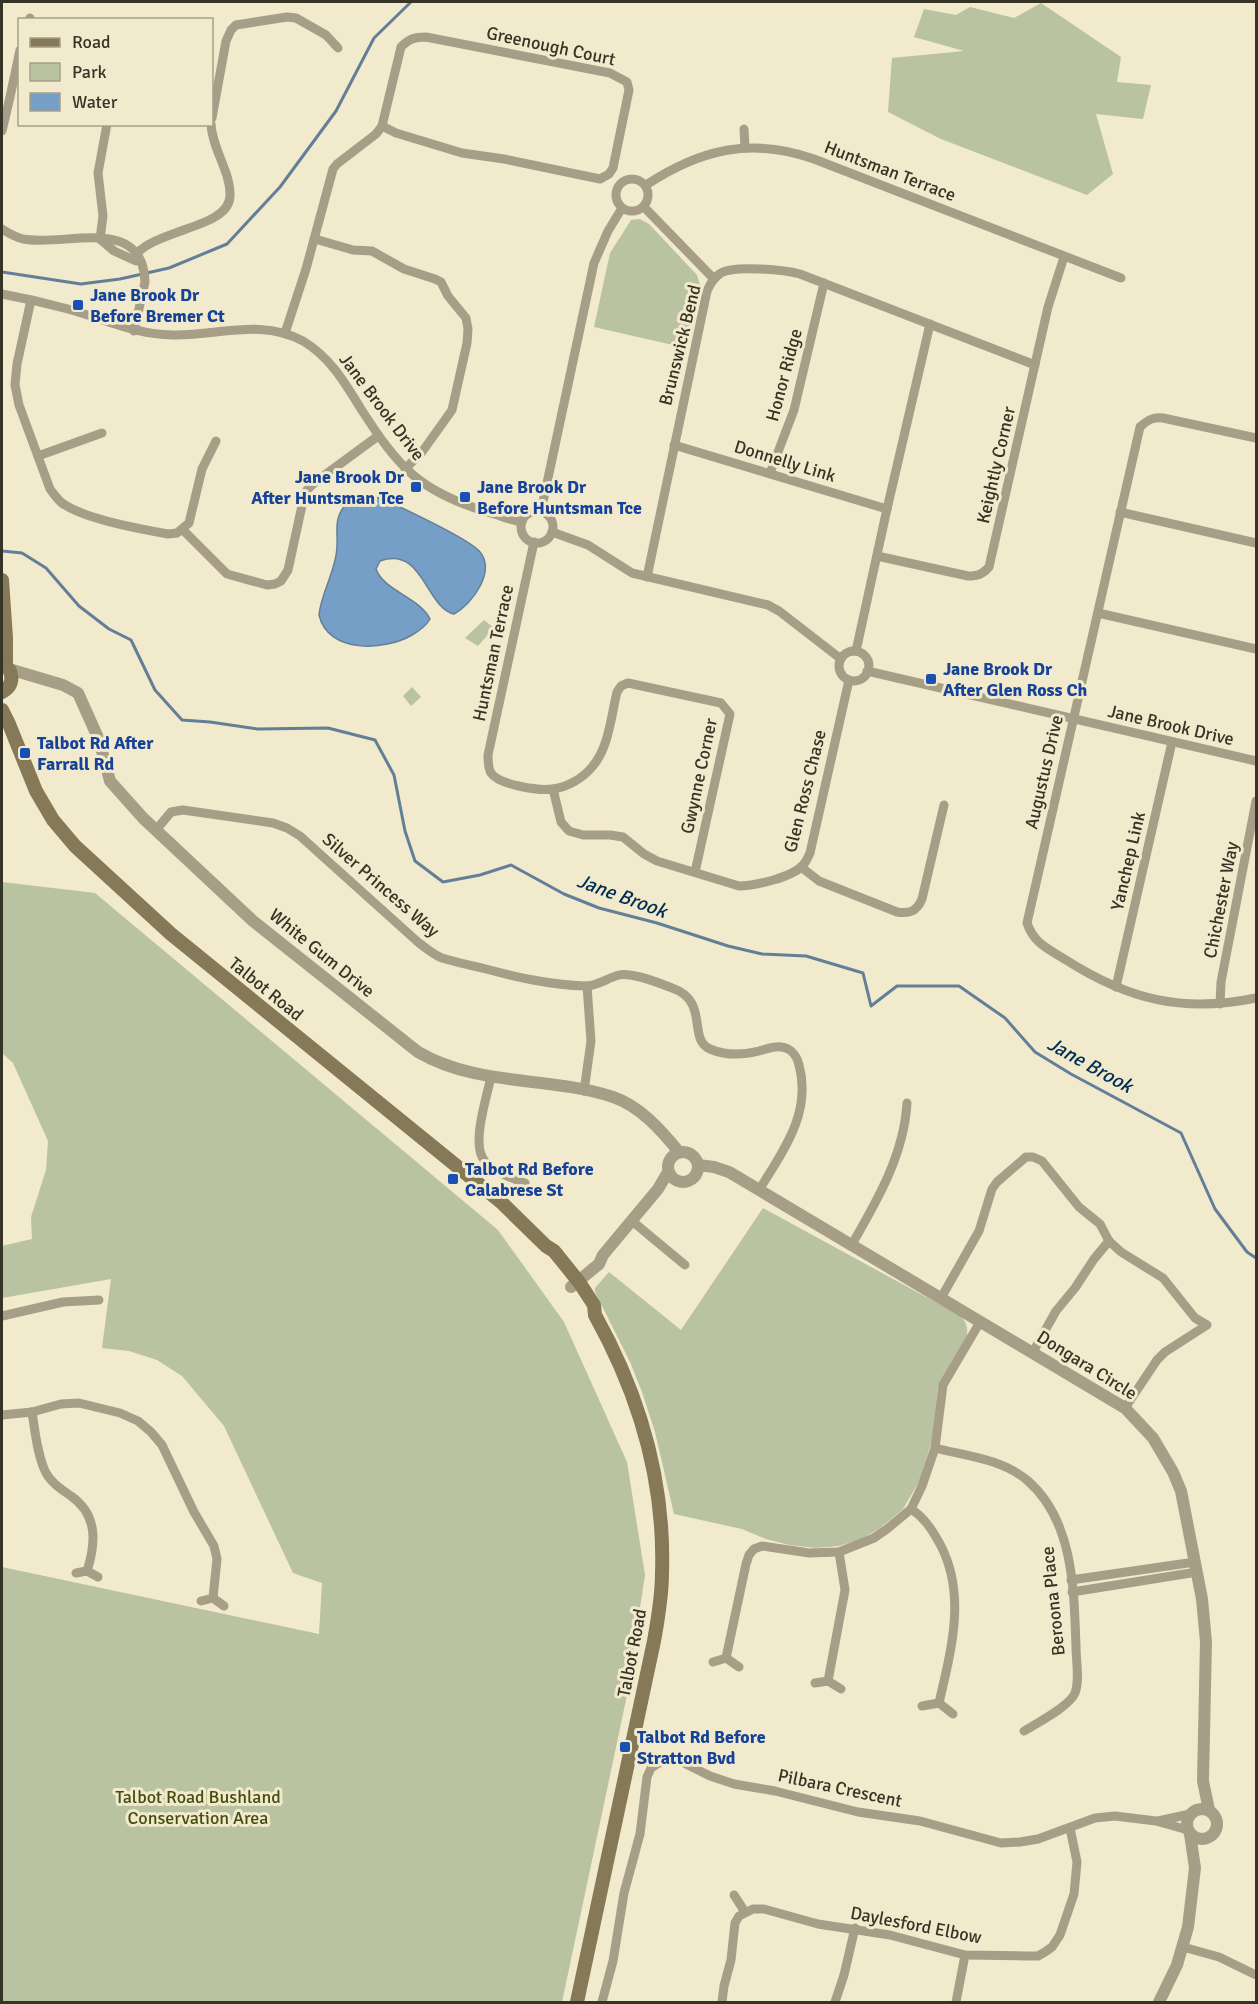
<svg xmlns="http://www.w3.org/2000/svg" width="1258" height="2004" font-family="Signika,sans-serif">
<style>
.green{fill:#b9c2a1}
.water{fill:#769fc8;stroke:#637f98;stroke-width:1.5}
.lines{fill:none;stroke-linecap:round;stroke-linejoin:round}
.stream{stroke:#637f98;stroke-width:3}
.minor{stroke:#a79e87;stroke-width:9}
.tertiary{stroke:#a79e87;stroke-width:12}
.secondary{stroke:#867957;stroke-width:14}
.transit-dot{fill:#1a4fb4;stroke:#f2eacc;stroke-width:2}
.labels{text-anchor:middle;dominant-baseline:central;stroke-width:6;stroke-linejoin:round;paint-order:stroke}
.street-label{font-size:18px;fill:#363327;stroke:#f2eacc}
.transit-label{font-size:18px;font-weight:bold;fill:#164399;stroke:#f2eacc;text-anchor:start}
.park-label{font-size:18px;fill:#434e10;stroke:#f2eacc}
.water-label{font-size:20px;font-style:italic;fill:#002d54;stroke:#f2eacc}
</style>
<rect width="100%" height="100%" fill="#f2eacc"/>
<g class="green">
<path d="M1041,3L1121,57L1117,82L1151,85L1143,119L1096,114L1113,174L1087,195L941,139L888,112L892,58L964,51L914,37L924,9L956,15L970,7L1014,18Z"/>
<path d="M640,219L649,224L697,275L700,285L686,348L594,327L610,253L631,220Z"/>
<path d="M484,620L494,628L478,646L465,638Z"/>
<path d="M412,687L421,697L411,706L403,696Z"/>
<path d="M2,882L95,893L498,1230L564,1322L627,1462L645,1575L626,1700L562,2002H2V1567L319,1634L322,1583L293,1573L224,1426L182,1376L157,1360L129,1351L102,1348L111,1279L2,1298V1246L32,1239L31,1217L46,1170L48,1141L13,1063L2,1053Z"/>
<path d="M763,1208L959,1315C966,1321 968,1326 967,1336L938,1387L932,1440L920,1480L903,1509L879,1529L861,1539L839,1546L816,1548L789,1545L766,1539L742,1529L674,1514L655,1432L642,1392L630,1362L595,1292V1288L609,1272L681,1330Z"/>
</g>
<path class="water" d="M367,494C384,498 470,539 480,552C496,572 472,604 454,614C426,608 423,545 380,561L376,569C384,591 419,597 430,619C426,626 419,631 412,635C385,651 328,654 319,615C321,596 331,579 335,560C342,535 328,522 350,499Z"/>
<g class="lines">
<g class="stream">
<path d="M2,272L81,284L120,279L169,268L227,244L280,187L336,111L374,38L411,2"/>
<path d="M2,551L22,553L46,568L79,606L109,629L131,640L155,690L182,720L210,722L257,729L328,728L375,740L394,775L405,831L415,861L443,882L480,875L511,865L564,894L599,908L657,923L728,946L762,954L806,956L863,973L871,1006L897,986H959L1005,1018L1035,1052L1071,1074L1181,1133L1215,1209L1247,1252L1256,1258"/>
</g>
<g class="minor">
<path d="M29,20L30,18"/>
<path d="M212,118L226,41L231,30L236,25L287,17L296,18L326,35L338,48"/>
<path d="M744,129L745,148"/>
<path d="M2,131L10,97L20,50"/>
<circle cx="632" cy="195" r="16"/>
<path d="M646,185C701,149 751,137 814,159L1121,278"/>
<path d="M644,207L714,279"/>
<path d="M2,229C8,233 15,237 23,239C65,247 143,214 145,282L134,331"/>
<path d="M100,239L103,216L98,173L107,124"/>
<path d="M100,239L114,251L136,261"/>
<path d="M315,239L353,250L372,251L404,269L435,279L441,282L448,296L466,318L468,329L467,343L452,410L422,452L405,469"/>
<path d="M133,258C154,228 229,229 230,196C231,172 212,149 211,124"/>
<path d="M2,294C24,298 46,303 68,309C104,319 136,335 173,335C218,336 261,318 303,341C330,357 345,383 361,409C399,468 419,491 487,512C499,515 510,520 522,522"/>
<path d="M31,300L17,364L15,385L19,405L50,489C54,494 57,499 62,503C84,519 140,529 168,534L177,533L189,523L202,469L216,441"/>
<path d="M285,333L306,269L333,169L337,164L376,134L382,126L401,47C409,39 414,37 426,37L610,73L627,82L629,90L613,168L609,174L600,179L504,159L462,153L396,133L382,126"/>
<path d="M1256,438L1163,418C1152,417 1148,420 1140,427L1027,923C1034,944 1049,949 1066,960C1129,1000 1183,1013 1256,998"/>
<path d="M674,445L887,509"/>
<path d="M38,456L102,433"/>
<path d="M770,473L794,410L824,283"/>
<path d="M541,511L594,263L608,231L622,208"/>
<circle cx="537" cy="527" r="16"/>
<path d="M1120,512L1256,543"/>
<path d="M183,530L227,574L267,585L275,584L281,581L288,570L303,501L307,490L314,483L378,436"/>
<path d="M552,532L588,545L632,573L768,605L779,611L841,659"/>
<path d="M534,542L488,755C488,762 488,768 491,773C499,785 539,791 553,789C568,787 583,778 592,767C609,748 611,716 617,692L621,686L628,683L721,703L730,714L695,872"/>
<path d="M877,556L968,576C977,576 982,575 989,567L1048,307L1064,257"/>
<path d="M647,577L707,291C710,284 714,277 721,273C734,265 785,270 800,274L1035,365"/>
<path d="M1098,613L1256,649"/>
<path d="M856,651L887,509L930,324"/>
<circle cx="854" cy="666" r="15"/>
<path d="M867,671L1256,761"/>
<path d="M553,789L561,822L569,831L583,835H610L623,837L644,854L657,861L739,886C755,886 793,877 803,865C806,862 808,857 810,853L849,680"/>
<path d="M156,830L171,812L183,810L273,823L287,828L300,836L419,943C426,948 434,955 442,958C455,962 469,965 482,968C516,977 550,985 585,986C598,986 607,978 619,975C632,972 659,983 672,988C710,1001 687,1039 710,1049C726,1056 743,1055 759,1051C766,1049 774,1046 781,1047C791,1048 797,1056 799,1065C812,1113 783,1151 759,1190"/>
<path d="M801,867L819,881L897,912C910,914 917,911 922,899L944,805"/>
<path d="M1116,987L1172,742"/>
<path d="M1220,1004L1221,982L1256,801"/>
<path d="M491,1077C487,1096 471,1144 484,1160C494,1172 511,1178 525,1183"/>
<path d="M584,1091L591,1041L587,986"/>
<path d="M632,1221L685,1265"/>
<path d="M851,1246C877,1201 904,1155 907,1103"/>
<path d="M941,1298L979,1231L992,1189L997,1182L1026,1157H1033L1042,1161L1079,1207L1100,1224L1109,1241L1121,1252L1163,1278L1195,1318L1207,1325L1165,1352L1157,1360L1125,1408"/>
<path d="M2,1316L63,1302L99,1300"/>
<path d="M1033,1352L1056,1311L1075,1288L1094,1259L1109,1241"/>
<path d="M32,1412C35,1431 37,1453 45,1471C50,1482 61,1489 71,1496C98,1515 96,1543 87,1571"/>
<path d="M2,1415L32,1412L61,1404L79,1403L120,1413L138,1421L151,1432L162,1445L194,1512L214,1546L217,1559L213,1598"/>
<path d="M935,1448C966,1456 1003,1459 1028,1481C1074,1521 1074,1592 1076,1647C1076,1661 1080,1680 1075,1693C1070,1706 1037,1723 1024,1731"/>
<path d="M911,1509C925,1518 932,1530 940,1544C967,1595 951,1650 939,1703"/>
<path d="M76,1573L87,1571L98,1577"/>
<path d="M1071,1580L1195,1562"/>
<path d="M1072,1592L1197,1572"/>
<path d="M201,1601L213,1598L224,1606"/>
<path d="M726,1658L746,1564L749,1555L754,1549L762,1546L809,1553L839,1552L874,1538L887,1529L911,1509L922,1486L935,1448L943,1385L980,1322"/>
<path d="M713,1662L726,1658L739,1667"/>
<path d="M828,1681L845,1590L839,1552"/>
<path d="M815,1683L828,1681L841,1689"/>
<path d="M922,1706L939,1703L953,1714"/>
<path d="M1158,1821L1190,1814"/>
<path d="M734,1895L745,1912"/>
<path d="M1183,1947L1219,1957L1256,1975"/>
<path d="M602,2002L613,1961L624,1893L640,1834L647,1777L651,1768L664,1760L680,1761L710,1776L734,1784L775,1791L858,1812L920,1821L1001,1843L1020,1842L1038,1839L1095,1818L1115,1816L1156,1821L1188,1830"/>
<path d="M722,2002L724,1986L731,1960L735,1923L739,1916L753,1909H764L818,1924L890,1935L965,1955L1027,1956H1038L1045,1952L1052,1947L1060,1935L1074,1894L1077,1862L1070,1828"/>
<path d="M835,2002L844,1975L855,1928"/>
<path d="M956,2002L965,1955"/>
</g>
<g class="tertiary">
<path d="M9,669L63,685L78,693L99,740L110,781L143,818L253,921L418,1052C478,1087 549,1076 613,1097C640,1106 661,1130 679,1152"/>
<circle cx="683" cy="1167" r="15"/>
<path d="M698,1165L714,1167L729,1172L1125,1408L1153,1438L1173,1472L1181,1491L1202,1599L1206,1642L1203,1781L1209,1810"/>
<path d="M571,1287L599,1264L603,1255L658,1189L668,1172"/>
<circle cx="1202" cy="1824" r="15"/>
<path d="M1159,2002L1177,1965L1188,1927L1195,1868L1190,1834"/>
</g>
<g class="secondary">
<path d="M2,580L6,638V666"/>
<path d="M2,663C14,670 15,685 2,692"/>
<path d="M2,710L9,724L36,791L53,820L75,846L171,934L501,1202L546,1246L554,1251L579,1282L594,1305L595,1315C639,1394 665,1482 662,1573C662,1596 658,1619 654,1641L577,2002"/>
</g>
</g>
<g class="transit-dot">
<rect x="72" y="299" width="12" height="12" rx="3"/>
<rect x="410" y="481" width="12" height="12" rx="3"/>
<rect x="459" y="491" width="12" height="12" rx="3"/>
<rect x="925" y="673" width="12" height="12" rx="3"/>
<rect x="19" y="747" width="12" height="12" rx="3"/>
<rect x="447" y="1173" width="12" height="12" rx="3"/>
<rect x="619" y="1741" width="12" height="12" rx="3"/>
</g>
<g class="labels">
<g class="street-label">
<text transform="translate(551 46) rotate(12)">Greenough Court</text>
<text transform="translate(890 171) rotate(21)">Huntsman Terrace</text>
<text transform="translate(680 345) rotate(-76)">Brunswick Bend</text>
<text transform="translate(784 375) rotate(-75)">Honor Ridge</text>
<text transform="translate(382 407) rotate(53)">Jane Brook Drive</text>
<text transform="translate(785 461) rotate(17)">Donnelly Link</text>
<text transform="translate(996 465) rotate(-77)">Keightly Corner</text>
<text transform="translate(493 653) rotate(-78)">Huntsman Terrace</text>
<text transform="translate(1171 725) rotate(13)">Jane Brook Drive</text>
<text transform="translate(1044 772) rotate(-77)">Augustus Drive</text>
<text transform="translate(699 776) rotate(-78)">Gwynne Corner</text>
<text transform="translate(805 791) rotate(-76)">Glen Ross Chase</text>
<text transform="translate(1128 861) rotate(-77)">Yanchep Link</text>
<text transform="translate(381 885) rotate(41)">Silver Princess Way</text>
<text transform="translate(1221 900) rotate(-79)">Chichester Way</text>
<text transform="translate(322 953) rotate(39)">White Gum Drive</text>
<text transform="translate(266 989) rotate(39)">Talbot Road</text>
<text transform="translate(1087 1365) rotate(32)">Dongara Circle</text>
<text transform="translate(1053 1601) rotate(-96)">Beroona Place</text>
<text transform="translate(632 1653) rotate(-79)">Talbot Road</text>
<text transform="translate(840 1788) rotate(12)">Pilbara Crescent</text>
<text transform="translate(916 1925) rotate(11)">Daylesford Elbow</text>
</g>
<g class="transit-label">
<text x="90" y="295">Jane Brook Dr<tspan x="90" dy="21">Before Bremer Ct</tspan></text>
<text x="404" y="477" text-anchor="end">Jane Brook Dr<tspan x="404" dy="21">After Huntsman Tce</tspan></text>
<text x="477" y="487">Jane Brook Dr<tspan x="477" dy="21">Before Huntsman Tce</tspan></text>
<text x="943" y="669">Jane Brook Dr<tspan x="943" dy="21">After Glen Ross Ch</tspan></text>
<text x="37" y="743">Talbot Rd After<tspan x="37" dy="21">Farrall Rd</tspan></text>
<text x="465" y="1169">Talbot Rd Before<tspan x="465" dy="21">Calabrese St</tspan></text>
<text x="637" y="1737">Talbot Rd Before<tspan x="637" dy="21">Stratton Bvd</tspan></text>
</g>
<g class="park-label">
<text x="198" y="1797">Talbot Road Bushland<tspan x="198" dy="21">Conservation Area</tspan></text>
</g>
<g class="water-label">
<text transform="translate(622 896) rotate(20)">Jane Brook</text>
<text transform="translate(1090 1065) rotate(29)">Jane Brook</text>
</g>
</g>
<rect width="1258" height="2004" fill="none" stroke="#363327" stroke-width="6"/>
<rect x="18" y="18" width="195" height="108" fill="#f2eacc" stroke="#a7a18a" stroke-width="1.5"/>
<rect x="30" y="38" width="30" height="9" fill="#867957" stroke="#a7a18a" stroke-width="1.5"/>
<text x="72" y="48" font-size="18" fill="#363327">Road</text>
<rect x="30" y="63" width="30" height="18" fill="#b9c2a1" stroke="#a7a18a" stroke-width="1.5"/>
<text x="72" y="78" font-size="18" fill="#363327">Park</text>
<rect x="30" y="93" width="30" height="18" fill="#769fc8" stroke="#a7a18a" stroke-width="1.5"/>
<text x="72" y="108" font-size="18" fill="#363327">Water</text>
</svg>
